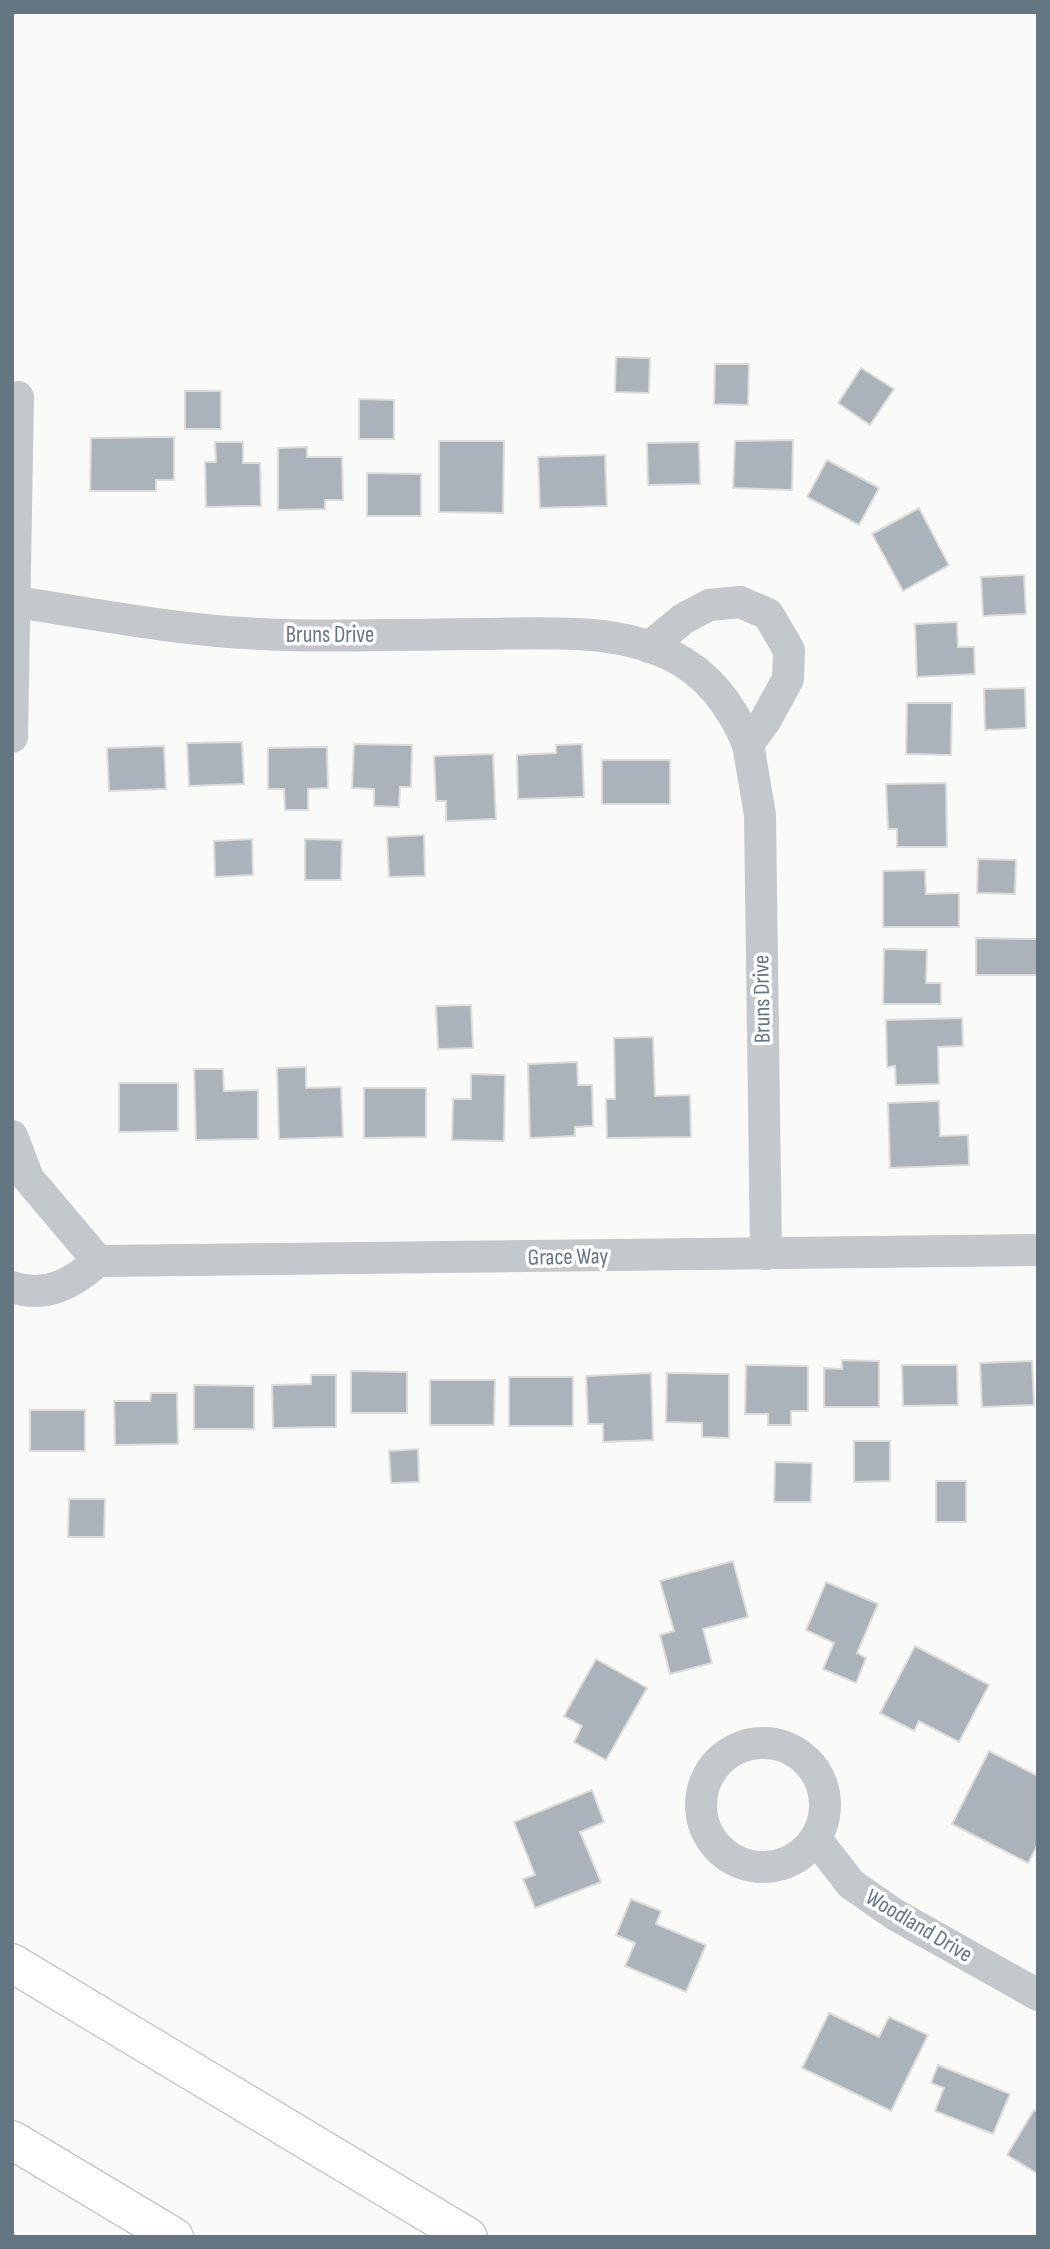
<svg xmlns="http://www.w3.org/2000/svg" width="1050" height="2249" font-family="'Sofia Sans Condensed',sans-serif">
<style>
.building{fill:#aab3b9;stroke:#dcdcda;stroke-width:2}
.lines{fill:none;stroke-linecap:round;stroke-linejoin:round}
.motorway-casing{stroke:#b4b9bd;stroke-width:40}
.minor{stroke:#c3c8cc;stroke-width:32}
.motorway{stroke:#fff;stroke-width:38}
.labels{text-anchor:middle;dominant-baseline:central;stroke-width:7;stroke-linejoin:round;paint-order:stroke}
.street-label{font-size:23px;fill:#657683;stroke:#fff}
</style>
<rect width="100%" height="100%" fill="#fafaf8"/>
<g class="building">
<path d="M616,357L650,358L649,393L615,392Z"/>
<path d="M715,364H749L748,405L714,404Z"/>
<path d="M861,368L894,389L870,425L838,403Z"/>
<rect x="185" y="391" width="36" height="38"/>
<path d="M359,399L394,400V439H359Z"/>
<path d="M174,437V480H156V491H90L91,438Z"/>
<path d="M793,440L792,490L733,488L735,441Z"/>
<path d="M439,441H504L503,513L439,512Z"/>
<path d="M215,442H243V463H260L261,506L206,507L205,462H216Z"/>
<path d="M699,442L700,484L648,485L647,443Z"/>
<path d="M307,447V457H342L343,500H325V509L278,510V448Z"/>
<path d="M605,455L607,506L540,508L538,457Z"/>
<path d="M827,460L879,488L859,525L807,497Z"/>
<path d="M367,473L421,474V516H367Z"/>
<path d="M919,508L949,565L903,591L872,534Z"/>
<path d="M1024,575L1026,614L983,616L981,577Z"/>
<path d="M957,622L958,647H974L975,674L917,677L915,624Z"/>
<path d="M1025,688L1026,728L985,730L984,689Z"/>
<path d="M907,703H952L951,755L906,754Z"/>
<path d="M242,742L244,784L189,786L187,743Z"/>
<path d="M354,744L412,745L411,787H400L399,807L374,806V789L352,788Z"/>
<path d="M582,744L584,797L518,799L517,755L556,753V745Z"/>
<path d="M164,746L166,789L109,791L107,748Z"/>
<path d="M327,747L328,788L308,789V810H285L284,789H268V748Z"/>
<path d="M493,754L496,819L446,821V801H436L434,756Z"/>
<rect x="602" y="760" width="68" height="44"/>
<path d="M946,783L947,847H897V829H888L886,784Z"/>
<path d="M424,835L425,876L389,877L387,837Z"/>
<path d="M252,839L253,875L215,877L214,841Z"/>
<path d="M305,839L342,840L341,880H305Z"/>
<path d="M978,859L1016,860L1015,894L977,893Z"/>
<path d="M925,870L926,894L959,893V927H883V871Z"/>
<path d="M976,938L1038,939V975H976Z"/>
<path d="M884,949L927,950L926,983H941V1004H883Z"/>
<path d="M471,1005L473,1048L438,1049L436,1006Z"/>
<path d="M962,1018L963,1046L938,1047L939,1084L896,1085L895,1066L887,1067L886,1020Z"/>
<path d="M653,1037L655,1096L690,1095L691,1137L607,1138L606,1099H615L614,1038Z"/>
<path d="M577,1062L578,1085H592L593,1126L575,1127V1136L530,1138L528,1064Z"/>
<path d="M306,1067V1088L341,1087L343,1137L279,1139L277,1068Z"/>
<path d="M194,1069H223L224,1091L258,1090V1139L196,1140Z"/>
<path d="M471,1074L505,1075L504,1141L452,1140L453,1099H471Z"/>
<path d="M119,1083H178V1131L119,1132Z"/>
<path d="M364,1088H426V1137L364,1138Z"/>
<path d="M939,1101L940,1136L968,1135L969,1165L890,1168L888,1103Z"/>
<path d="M842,1360L879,1361V1407H824V1368L842,1369Z"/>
<path d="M1032,1361L1034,1405L982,1407L980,1363Z"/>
<path d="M746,1365L808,1366V1411H791V1425H768V1414H745Z"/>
<path d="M902,1365H957L958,1405L903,1406Z"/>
<path d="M351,1371L407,1372V1413H351Z"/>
<path d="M651,1373L653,1440L603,1442V1424H588L586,1376Z"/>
<path d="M667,1373L729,1374V1438L702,1437V1423L666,1422Z"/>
<path d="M311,1375H336V1427L273,1428L272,1385L311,1384Z"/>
<rect x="509" y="1377" width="64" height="49"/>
<path d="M430,1380H495L494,1425H430Z"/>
<path d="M194,1385L254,1386V1429H194Z"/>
<path d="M151,1393H177L178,1444L115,1445L114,1401H150Z"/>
<rect x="30" y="1410" width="55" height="41"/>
<path d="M854,1441H890V1481L854,1482Z"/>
<path d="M418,1449L419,1482L391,1483L389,1451Z"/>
<path d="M775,1462L812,1463L811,1502H774Z"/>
<rect x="936" y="1481" width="30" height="41"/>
<path d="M69,1499H105L104,1537H68Z"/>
<path d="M733,1561L748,1617L703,1629L712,1663L670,1674L660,1635L674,1631L660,1581Z"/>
<path d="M826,1582L878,1604L857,1653L866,1658L856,1683L823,1669L834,1643L806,1630Z"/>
<path d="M915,1646L989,1685L959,1742L919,1721L914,1731L880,1713Z"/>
<path d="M596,1659L647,1688L606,1760L574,1742L582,1726L564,1716Z"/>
<path d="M989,1751L1038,1776V1844L1028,1863L952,1824Z"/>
<path d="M592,1790L604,1822L580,1832L601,1882L535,1908L523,1879L535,1875L514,1822Z"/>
<path d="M631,1899L661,1911L656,1924L706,1945L686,1992L625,1966L635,1943L616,1935Z"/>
<path d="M829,2013L879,2037L889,2017L928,2035L891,2111L802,2068Z"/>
<path d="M938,2065L1010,2094L993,2134L935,2111L944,2088L931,2083Z"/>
<path d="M1034,2110L1038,2112V2174L1007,2155Z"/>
</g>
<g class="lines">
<g class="motorway-casing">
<g id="motorway">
<path d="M12,1963L468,2237"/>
<path d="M12,2140L174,2237"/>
</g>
</g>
<g class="minor">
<path d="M12,601C103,616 194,633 286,635C353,637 420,634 487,634C546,633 615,628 670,655C709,674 731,705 748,744"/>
<path d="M649,647L683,619L709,605L740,602L768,614L789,650L788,679L765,721L748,744L760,815L766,1254"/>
<path d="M12,737L18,397"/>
<path d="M12,1136L28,1178L98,1261"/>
<path d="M98,1261L1038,1250"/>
<path d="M12,1287C46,1299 73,1283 98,1261"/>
<circle cx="763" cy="1805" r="62"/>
<path d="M816,1839L851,1884L894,1914L1038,1995"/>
</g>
<use href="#motorway" class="motorway"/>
</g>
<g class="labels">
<g class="street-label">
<text x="330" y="635">Bruns Drive</text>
<text transform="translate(762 999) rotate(-91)">Bruns Drive</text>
<text transform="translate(568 1257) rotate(-1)">Grace Way</text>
<text transform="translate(919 1926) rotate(31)">Woodland Drive</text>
</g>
</g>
<rect width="1050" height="2249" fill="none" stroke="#657683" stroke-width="28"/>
</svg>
